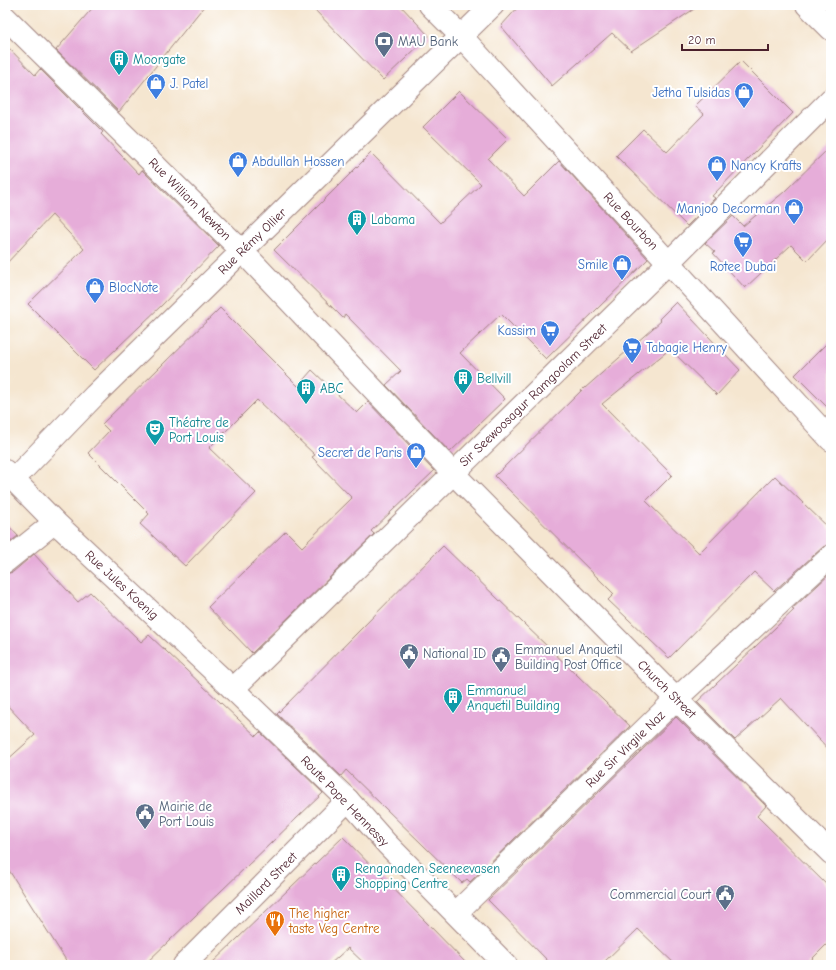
<svg xmlns="http://www.w3.org/2000/svg" width="836" height="970" font-family="'Comic Neue',sans-serif">
<style>
.building{fill:#e6add9}
.lines{fill:none;stroke-linecap:round;stroke-linejoin:round}
.minor-casing{stroke:#a0827e;stroke-width:24}
.secondary-casing{stroke:#a0827e;stroke-width:24}
.minor{stroke:#fff;stroke-width:22}
.secondary{stroke:#fff;stroke-width:22}
.labels{text-anchor:middle;dominant-baseline:central;stroke-width:4;stroke-linejoin:round;paint-order:stroke}
.service-label{font-size:13px;fill:#4e5e75;stroke:#fff;text-anchor:start}
.culture-label{font-size:13px;fill:#0d838f;stroke:#fff;text-anchor:start}
.shop-label{font-size:13px;fill:#366cbe;stroke:#fff;text-anchor:start}
.street-label{font-size:13px;fill:#4a1f2b;stroke:#fff}
.food-label{font-size:13px;fill:#c56008;stroke:#fff;text-anchor:start}
</style>
<rect width="100%" height="100%" fill="#fff"/>
<filter id="ink" filterUnits="userSpaceOnUse"><feTurbulence type="fractalNoise" baseFrequency=".025" numOctaves="2"/><feDisplacementMap in="SourceGraphic" scale="8" xChannelSelector="R" yChannelSelector="G"/><feConvolveMatrix kernelMatrix="1 2 1 2 8 2 1 2 1" color-interpolation-filters="sRGB"/></filter>
<filter id="wash" filterUnits="userSpaceOnUse"><feTurbulence type="fractalNoise" baseFrequency=".012" numOctaves="4" result="noise"/><feDisplacementMap in="SourceGraphic" scale="16" xChannelSelector="R" yChannelSelector="G"/><feGaussianBlur stdDeviation="0.9" result="paint"/><feColorMatrix in="noise" values="0 0 0 0 0 0 0 0 0 0 0 0 0 0 0 0 0 1.4 0 .05"/><feComposite in="paint" operator="in"/></filter>
<g filter="url(#wash)">
<rect width="100%" height="100%" fill="#f5e6d0"/>
<g id="blocks">
<g class="building">
<path d="M95,5H205L119,112L56,50Z"/>
<path d="M310,5H400L429,36L383,80Z"/>
<path d="M520,5H700L631,51L612,33L552,86L501,26Z"/>
<path d="M5,44L35,75L40,69L103,132L101,134L139,174L142,170L219,246L162,305L94,370L28,304L84,249L52,215L5,265Z"/>
<path d="M741,61L793,113L712,196L715,198L687,226L616,156L643,129L667,152L704,114L695,106Z"/>
<path d="M459,91L508,139L488,159L524,196L559,161L648,259L546,359L501,314L460,353L505,399L450,452L386,385L401,371L345,314L343,318L274,250L371,153L440,223L481,184L423,127Z"/>
<path d="M831,146V236L807,261L791,245L745,288L713,253L715,252L705,243L733,216L743,226L784,192Z"/>
<path d="M676,302L740,370L717,395L670,349L602,404L672,475L646,501L699,553L775,476L831,530V544L823,547L774,591L754,572L669,658L608,600L614,594L495,476L585,387V388L661,321L659,319Z"/>
<path d="M220,308L298,386L312,370L357,413L368,402L434,471L371,531L374,534L252,653L208,607L286,531L302,547L352,498L312,457L315,455L257,400L209,448L256,493L185,566L140,524L149,514L88,453L109,431L102,424Z"/>
<path d="M831,339V411L795,375Z"/>
<path d="M5,522L18,536L5,546Z"/>
<path d="M443,546L630,726L470,882L467,879L462,883L346,770L341,776L277,714Z"/>
<path d="M34,554L78,602L90,592L141,642L149,635L256,736L260,732L323,793L144,965H69L5,864V762L35,735L5,703V574L13,572Z"/>
<path d="M831,573V752L781,698L735,740L697,702L794,610L792,609Z"/>
<path d="M676,717L766,806L757,816L831,889V940L806,965H676L638,929L601,965H552L488,900Z"/>
<path d="M343,837L468,965H366L348,948L329,965H210Z"/>
</g>
</g>
</g>
<g filter="url(#ink)">
<use href="#blocks" fill-opacity="0" stroke="#a0827e" stroke-width="1"/>
<g class="lines">
<g class="minor-casing">
<g id="minor">
<path d="M430,5L461,36L831,440"/>
<path d="M807,5L831,29"/>
<path d="M5,17L242,251L453,473L676,699L831,853"/>
<path d="M14,479L95,395L493,5"/>
<path d="M5,562L55,522"/>
<path d="M456,913L676,699L831,556"/>
<path d="M184,965L348,800"/>
</g>
</g>
<g class="secondary-casing">
<g id="secondary">
<path d="M5,471L55,522L233,689L348,800L387,844L506,965"/>
<path d="M233,689L669,262L831,99"/>
</g>
</g>
<use href="#minor" class="minor"/>
<use href="#secondary" class="secondary"/>
</g>
</g>
<defs>
<g id="bank-pin" transform="scale(1)"><path d="M0 17L-7.5 6A9.5 9.5 0 1 1 7.5 6Z" fill="#5c6f8a" stroke="#fff"/><path d="M-6-4H6V4H-6ZM0-2.3a2.3 2.3 0 1 0 0 4.6a2.3 2.3 0 1 0 0-4.6Z" fill="#fff"/></g>
<g id="building-pin" transform="scale(1)"><path d="M0 17L-7.5 6A9.5 9.5 0 1 1 7.5 6Z" fill="#0f9aa8" stroke="#fff"/><path d="M-4-6H4V6H1V3H-1V6H-4ZM-2.5-4.3h1.7v1.8h-1.7ZM.8-4.3h1.7v1.8H.8ZM-2.5-1h1.7V.8h-1.7ZM.8-1h1.7V.8H.8Z" fill="#fff"/></g>
<g id="shop-pin" transform="scale(1)"><path d="M0 17L-7.5 6A9.5 9.5 0 1 1 7.5 6Z" fill="#3f7fe0" stroke="#fff"/><path d="M-5-2.5h2.3a2.7 3.5 0 0 1 5.4 0H5L5.5 6h-11ZM-1.5-2.5h3a1.5 2.3 0 0 0-3 0Z" fill="#fff"/></g>
<g id="supermarket-pin" transform="scale(1)"><path d="M0 17L-7.5 6A9.5 9.5 0 1 1 7.5 6Z" fill="#3f7fe0" stroke="#fff"/><path d="M-6-5.5h2.5l.6 2H6L4.5 2H-2.5L-4.4-4H-6ZM-1.5 3.2a1.3 1.3 0 1 0 .1 0ZM3 3.2a1.3 1.3 0 1 0 .1 0Z" fill="#fff"/></g>
<g id="theatre-pin" transform="scale(1)"><path d="M0 17L-7.5 6A9.5 9.5 0 1 1 7.5 6Z" fill="#0f9aa8" stroke="#fff"/><path d="M-5-5.5Q0-4 5-5.5V0Q5 5 0 6Q-5 5-5 0ZM-3.3-2.5H-1v1.5H-3.3ZM1-2.5H3.3v1.5H1ZM-2.8 1Q0 5.5 2.8 1Z" fill="#fff"/></g>
<g id="civic-pin" transform="scale(1)"><path d="M0 17L-7.5 6A9.5 9.5 0 1 1 7.5 6Z" fill="#5c6f8a" stroke="#fff"/><path d="M-.6-6.5H3V-4.5H.6V-3L4-1V1h2V6H-6V1h2V-1L-.6-3ZM-1.2 2.5V6h2.4V2.5Z" fill="#fff"/></g>
<g id="restaurant-pin" transform="scale(1)"><path d="M0 17L-7.5 6A9.5 9.5 0 1 1 7.5 6Z" fill="#e8710a" stroke="#fff"/><path d="M-5-6h1v4h1v-4h1v4h1v-4h1v5L-1.5 .5V6h-2V.5L-5-1ZM5-6V6H3V1.5H1.5Q1.5-4 5-6Z" fill="#fff"/></g>
</defs>
<g fill-rule="evenodd">
<use href="#bank-pin" x="384" y="41"/>
<use href="#building-pin" x="119" y="59"/>
<use href="#shop-pin" x="156" y="83"/>
<use href="#shop-pin" x="744" y="92"/>
<use href="#shop-pin" x="238" y="161"/>
<use href="#shop-pin" x="717" y="165"/>
<use href="#shop-pin" x="794" y="208"/>
<use href="#building-pin" x="357" y="219"/>
<use href="#supermarket-pin" x="743" y="241"/>
<use href="#shop-pin" x="622" y="264"/>
<use href="#shop-pin" x="95" y="287"/>
<use href="#supermarket-pin" x="550" y="330"/>
<use href="#supermarket-pin" x="632" y="347"/>
<use href="#building-pin" x="463" y="378"/>
<use href="#building-pin" x="306" y="388"/>
<use href="#theatre-pin" x="155" y="429"/>
<use href="#shop-pin" x="416" y="452"/>
<use href="#civic-pin" x="409" y="653"/>
<use href="#civic-pin" x="501" y="656"/>
<use href="#building-pin" x="453" y="697"/>
<use href="#civic-pin" x="145" y="813"/>
<use href="#building-pin" x="341" y="875"/>
<use href="#civic-pin" x="725" y="894"/>
<use href="#restaurant-pin" x="275" y="920"/>
</g>
<g class="labels">
<g class="service-label">
<text x="398" y="41">MAU Bank</text>
<text x="515" y="649">Emmanuel Anquetil<tspan x="515" dy="15">Building Post Office</tspan></text>
<text x="423" y="653">National ID</text>
<text x="159" y="806">Mairie de<tspan x="159" dy="15">Port Louis</tspan></text>
<text x="711" y="894" text-anchor="end">Commercial Court</text>
</g>
<g class="culture-label">
<text x="133" y="59">Moorgate</text>
<text x="371" y="219">Labama</text>
<text x="477" y="378">Bellvill</text>
<text x="320" y="388">ABC</text>
<text x="169" y="422">Théatre de<tspan x="169" dy="15">Port Louis</tspan></text>
<text x="467" y="690">Emmanuel<tspan x="467" dy="15">Anquetil Building</tspan></text>
<text x="355" y="868">Renganaden Seeneevasen<tspan x="355" dy="15">Shopping Centre</tspan></text>
</g>
<g class="shop-label">
<text x="170" y="83">J. Patel</text>
<text x="730" y="92" text-anchor="end">Jetha Tulsidas</text>
<text x="252" y="161">Abdullah Hossen</text>
<text x="731" y="165">Nancy Krafts</text>
<text x="780" y="208" text-anchor="end">Manjoo Decorman</text>
<text x="608" y="264" text-anchor="end">Smile</text>
<text x="743" y="266" text-anchor="middle">Rotee Dubai</text>
<text x="109" y="287">BlocNote</text>
<text x="536" y="330" text-anchor="end">Kassim</text>
<text x="646" y="347">Tabagie Henry</text>
<text x="402" y="452" text-anchor="end">Secret de Paris</text>
</g>
<g class="street-label">
<text transform="translate(190 199) rotate(45)">Rue William Newton</text>
<text transform="translate(631 221) rotate(47)">Rue Bourbon</text>
<text transform="translate(252 241) rotate(-44)">Rue Rémy Ollier</text>
<text transform="translate(533 395) rotate(-44)">Sir Seewoosagur Ramgoolam Street</text>
<text transform="translate(122 585) rotate(43)">Rue Jules Koenig</text>
<text transform="translate(667 689) rotate(45)">Church Street</text>
<text transform="translate(625 749) rotate(-44)">Rue Sir Virgile Naz</text>
<text transform="translate(345 801) rotate(46)">Route Pope Hennessy</text>
<text transform="translate(266 883) rotate(-45)">Maillard Street</text>
</g>
<g class="food-label">
<text x="289" y="913">The higher<tspan x="289" dy="15">taste Veg Centre</tspan></text>
</g>
</g>
<rect width="836" height="970" fill="none" stroke="#fff" stroke-width="20"/>
<path d="M682 44v6h86v-6" fill="none" stroke="#4a1f2b" stroke-width="2"/>
<text x="688" y="44" font-size="12" fill="#4a1f2b" stroke="#ffffff" stroke-width="3" paint-order="stroke">20 m</text>
</svg>
